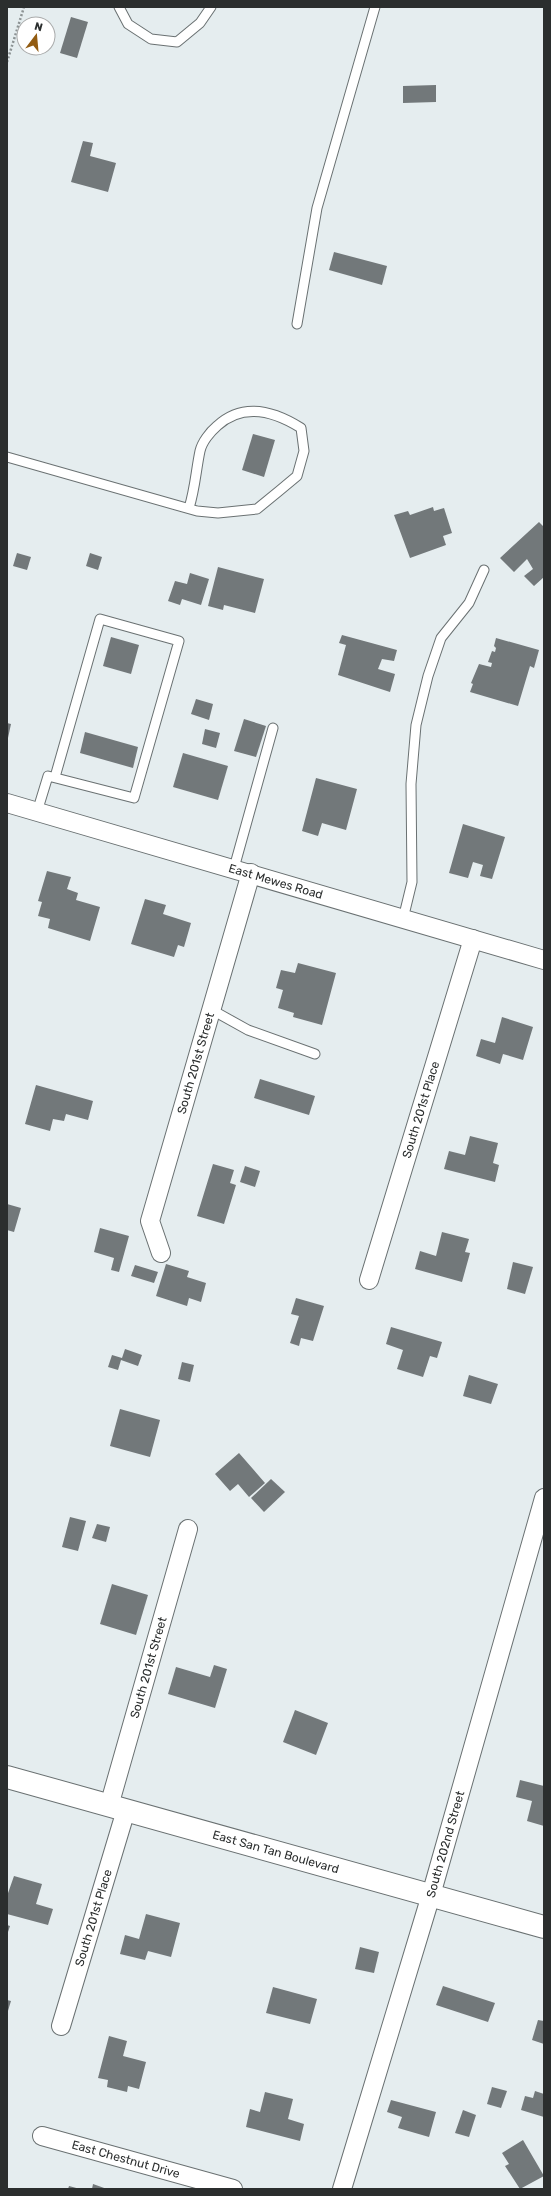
<svg xmlns="http://www.w3.org/2000/svg" width="551" height="2196" font-family="Rubik,sans-serif">
<style>
.building{fill:#72787a}
.lines{fill:none;stroke-linecap:round;stroke-linejoin:round}
.service-casing{stroke:#6a7172;stroke-width:11}
.minor-casing{stroke:#6a7172;stroke-width:20}
.tertiary-casing{stroke:#6a7172;stroke-width:24}
.path{stroke:#8d9394;stroke-width:2.5;stroke-dasharray:2 2;stroke-linecap:butt}
.service{stroke:#fff;stroke-width:9}
.minor{stroke:#fff;stroke-width:18}
.tertiary{stroke:#fff;stroke-width:22}
.labels{text-anchor:middle;dominant-baseline:central;stroke-width:3.5;stroke-linejoin:round;paint-order:stroke}
.street-label{font-size:12px;fill:#2b2e2e;stroke:#fff}
</style>
<rect width="100%" height="100%" fill="#e5edef"/>
<g class="building">
<path d="M71,17L88,22L77,58L60,53Z"/>
<path d="M436,85V102L403,103V86Z"/>
<path d="M83,141L93,143L90,156L116,163L108,192L71,182Z"/>
<path d="M334,252L387,266L382,285L329,270Z"/>
<path d="M253,434L275,440L264,477L242,470Z"/>
<path d="M433,507L434,511L444,508L452,533L443,536L446,545L410,558L394,515L408,511L410,515Z"/>
<path d="M539,522L544,527V577L534,586L524,576L533,569L527,559L514,572L500,558Z"/>
<path d="M17,553L31,557L27,570L13,566Z"/>
<path d="M90,553L102,557L98,570L86,566Z"/>
<path d="M218,567L264,579L255,613L224,605L223,610L208,606Z"/>
<path d="M190,573L209,579L201,605L182,599L180,605L168,601L175,581L187,584Z"/>
<path d="M342,635L397,650L394,661L382,659L378,669L395,674L390,692L338,675L346,645L339,643Z"/>
<path d="M111,637L139,645L131,674L103,666Z"/>
<path d="M496,638L539,650L534,668L530,666L518,706L470,692L473,684L471,683L479,664L491,667L492,663L488,662L492,651L495,652L496,648L494,646Z"/>
<path d="M196,699L213,704L209,720L191,714Z"/>
<path d="M244,719L266,726L256,757L234,751Z"/>
<path d="M7,723L11,724L8,738H7Z"/>
<path d="M205,729L220,733L216,748L202,744Z"/>
<path d="M85,732L138,747L133,768L80,753Z"/>
<path d="M183,753L228,766L218,800L173,787Z"/>
<path d="M316,778L357,789L346,830L322,823L318,836L302,831Z"/>
<path d="M463,824L505,837L492,879L480,876L483,865L473,862L468,878L449,873Z"/>
<path d="M47,871L71,877L67,889L78,893L76,900L100,907L90,941L48,928L50,919L38,916L42,902L38,901Z"/>
<path d="M145,899L166,905L163,914L191,923L184,947L178,945L174,957L131,944Z"/>
<path d="M298,963L336,973L322,1025L293,1017L294,1013L278,1008L283,990L276,988L281,970L295,973Z"/>
<path d="M502,1017L533,1027L523,1060L503,1054L500,1064L476,1056L481,1039L495,1043Z"/>
<path d="M260,1079L315,1096L309,1115L254,1098Z"/>
<path d="M36,1085L93,1101L88,1120L66,1114L64,1121L53,1119L50,1131L25,1124Z"/>
<path d="M470,1136L498,1143L493,1163L499,1165L495,1182L444,1169L449,1151L465,1155Z"/>
<path d="M213,1164L234,1170L230,1183L236,1185L224,1224L197,1216Z"/>
<path d="M245,1166L260,1171L255,1187L240,1182Z"/>
<path d="M7,1204L21,1208L14,1232L7,1230Z"/>
<path d="M100,1228L129,1236L119,1272L111,1270L114,1258L94,1252Z"/>
<path d="M442,1232L469,1239L465,1252L470,1253L462,1282L415,1269L420,1251L436,1256Z"/>
<path d="M513,1262L533,1267L525,1294L507,1289Z"/>
<path d="M166,1264L189,1271L187,1277L206,1283L201,1302L189,1298L187,1306L156,1296Z"/>
<path d="M135,1265L158,1272L154,1283L131,1276Z"/>
<path d="M296,1298L324,1306L313,1341L301,1338L299,1346L290,1343L299,1316L291,1314Z"/>
<path d="M391,1327L442,1342L437,1358L430,1356L423,1377L397,1369L403,1350L386,1344Z"/>
<path d="M125,1349L142,1355L138,1366L121,1360L118,1370L108,1367L112,1355L122,1358Z"/>
<path d="M182,1362L194,1365L190,1382L178,1379Z"/>
<path d="M469,1375L498,1384L491,1404L463,1396Z"/>
<path d="M120,1409L160,1420L150,1457L110,1446Z"/>
<path d="M239,1453L265,1483L249,1497L238,1484L230,1491L215,1474Z"/>
<path d="M271,1479L285,1492L264,1512L251,1498Z"/>
<path d="M70,1517L86,1521L78,1551L62,1547Z"/>
<path d="M97,1524L110,1527L106,1542L92,1538Z"/>
<path d="M112,1584L148,1595L136,1635L100,1624Z"/>
<path d="M214,1665L227,1669L215,1708L168,1694L176,1667L210,1677Z"/>
<path d="M295,1710L328,1723L316,1755L283,1742Z"/>
<path d="M520,1780L544,1786V1826L527,1821L532,1801L516,1797Z"/>
<path d="M14,1876L42,1884L36,1904L53,1909L48,1925L7,1914V1896Z"/>
<path d="M146,1914L180,1923L171,1957L148,1951L145,1960L120,1954L125,1935L139,1939Z"/>
<path d="M7,1925L10,1926L7,1935Z"/>
<path d="M360,1947L379,1952L374,1973L355,1969Z"/>
<path d="M443,1986L495,2003L488,2022L436,2005Z"/>
<path d="M273,1987L317,1999L310,2024L266,2013Z"/>
<path d="M7,2000L11,2001L7,2014Z"/>
<path d="M538,2020L544,2021V2044L532,2040Z"/>
<path d="M109,2036L127,2041L123,2056L146,2062L139,2089L128,2086L127,2092L107,2087L108,2080L98,2078Z"/>
<path d="M492,2087L507,2091L501,2108L487,2104Z"/>
<path d="M535,2091L544,2094V2117L521,2110L525,2096L533,2098Z"/>
<path d="M265,2092L293,2099L288,2119L304,2124L300,2141L246,2127L250,2109L260,2112Z"/>
<path d="M391,2100L436,2112L429,2137L398,2128L402,2117L387,2112Z"/>
<path d="M463,2110L476,2115L469,2137L455,2133Z"/>
<path d="M523,2140L544,2176L520,2189L505,2166L509,2164L502,2153Z"/>
<path d="M93,2184L107,2189H92Z"/>
<path d="M69,2186L80,2189H68Z"/>
</g>
<g class="lines">
<g class="service-casing">
<g id="service">
<path d="M119,7L128,24L151,39L177,42L200,23L211,7"/>
<path d="M297,324L317,208L375,7"/>
<path d="M7,457L197,511L218,513L257,509L279,491L297,476L304,451L301,428C274,411 243,402 217,426C210,432 202,442 200,451C196,470 195,489 189,508"/>
<path d="M37,812L48,776L134,798L179,641L100,619L55,777"/>
<path d="M234,868L273,728"/>
<path d="M403,919L412,882L411,784L416,725L428,676L441,638L469,603L484,570"/>
<path d="M212,1010L248,1030L315,1054"/>
</g>
</g>
<g class="minor-casing">
<g id="minor">
<path id="s1" d="M7,803L544,960"/>
<path id="s2" d="M161,1253L150,1221L251,873"/>
<path id="s3" d="M369,1280L473,939"/>
<path id="s4" d="M109,1806L188,1529"/>
<path id="s5" d="M61,2026L126,1810"/>
<path id="s6" d="M42,2136L233,2189"/>
<path id="s7" d="M342,2189L431,1895L544,1498"/>
</g>
</g>
<g class="tertiary-casing">
<g id="tertiary">
<path id="s8" d="M7,1777L544,1927"/>
</g>
</g>
<path class="path" d="M7,62L24,7"/>
<use href="#service" class="service"/>
<use href="#minor" class="minor"/>
<use href="#tertiary" class="tertiary"/>
</g>
<g class="labels">
<g class="street-label">
<text stroke="none"><textPath href="#s1" startOffset="280">East Mewes Road</textPath></text>
<text stroke="none"><textPath href="#s2" startOffset="198">South 201st Street</textPath></text>
<text stroke="none"><textPath href="#s3" startOffset="178">South 201st Place</textPath></text>
<text stroke="none"><textPath href="#s4" startOffset="144">South 201st Street</textPath></text>
<text stroke="none"><textPath href="#s7" startOffset="360">South 202nd Street</textPath></text>
<text stroke="none"><textPath href="#s8" startOffset="279">East San Tan Boulevard</textPath></text>
<text stroke="none"><textPath href="#s5" startOffset="113">South 201st Place</textPath></text>
<text stroke="none"><textPath href="#s6" startOffset="87">East Chestnut Drive</textPath></text>
</g>
</g>
<rect width="551" height="2196" fill="none" stroke="#2b2e2e" stroke-width="16"/>
<g transform="translate(36 36) rotate(16)"><circle r="19" fill="#ffffff" stroke="#aaabab"/>
<path d="M0-3L7 15L0 10L-7 15Z" fill="#925c12"/>
<text y="-6" font-size="11" font-weight="bold" text-anchor="middle" fill="#2b2e2e">N</text>
</g>
</svg>
